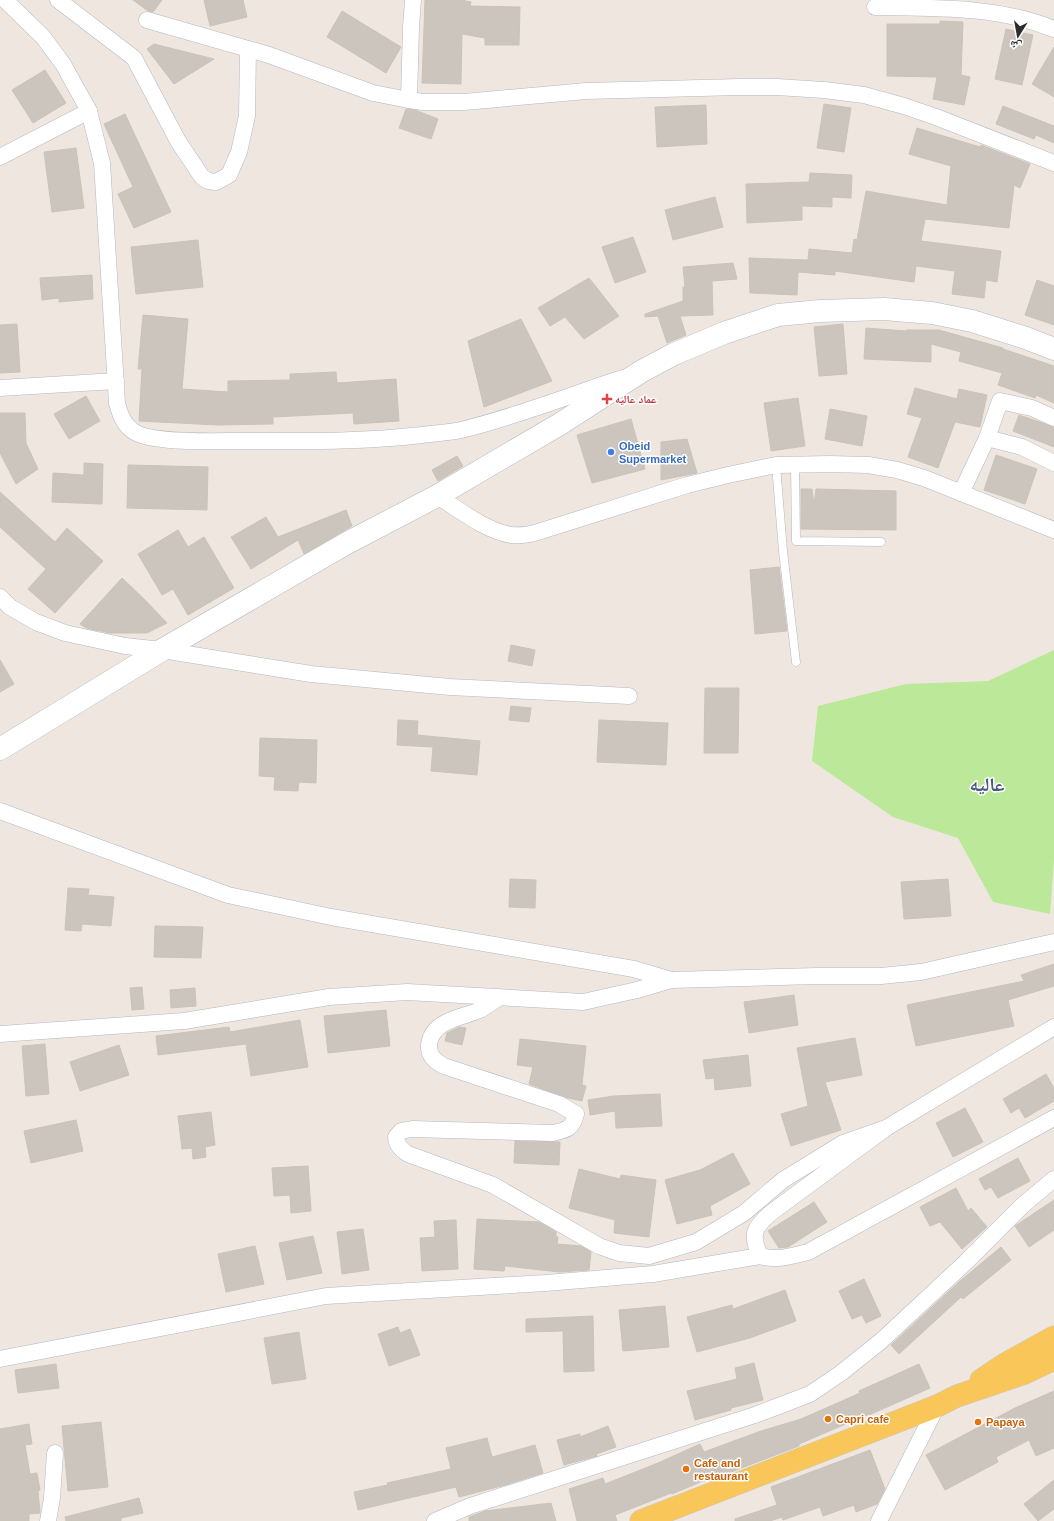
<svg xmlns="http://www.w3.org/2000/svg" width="1054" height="1521" font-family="Helvetica,'Noto Naskh Arabic',sans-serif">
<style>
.green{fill:#bbe899}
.building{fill:#cbc5bd;stroke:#cbc3b8}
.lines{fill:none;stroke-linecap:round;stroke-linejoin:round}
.lane-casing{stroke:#b3b7c1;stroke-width:9}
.street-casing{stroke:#b3b7c1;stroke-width:17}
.secondary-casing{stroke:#b3b7c1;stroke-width:23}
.primary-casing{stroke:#c8c8c8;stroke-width:23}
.lane{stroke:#fff;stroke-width:8}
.street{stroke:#fff;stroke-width:16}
.secondary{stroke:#fff;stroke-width:22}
.primary{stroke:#f9c65a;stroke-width:22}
.health-dot{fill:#e0444e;stroke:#fff;stroke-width:1.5}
.shop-dot{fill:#3f7fe0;stroke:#fff;stroke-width:1.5}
.food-dot{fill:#e8710a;stroke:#fff;stroke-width:1.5}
.labels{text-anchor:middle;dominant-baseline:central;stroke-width:3;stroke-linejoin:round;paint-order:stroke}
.health-label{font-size:11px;font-weight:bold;fill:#be3a42;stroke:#fff;text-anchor:start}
.shop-label{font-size:11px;font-weight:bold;fill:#366cbe;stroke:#fff;text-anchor:start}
.food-label{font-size:11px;font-weight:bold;fill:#c56008;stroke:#fff;text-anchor:start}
.town-label{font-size:19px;font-weight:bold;fill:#4a5981;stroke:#fff}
</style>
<rect width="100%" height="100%" fill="#efe7df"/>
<path class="green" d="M1054,650V860L1050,914L993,902L958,838L893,817L812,761L818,706L906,684L988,681Z"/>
<g class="building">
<path d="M133,0H162L153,12L148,11Z"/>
<path d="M204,0H243L247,17L210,26Z"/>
<path d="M425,0H461L471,2L470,6L520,7L519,45H485V38L462,34L461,84L422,83Z"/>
<path d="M342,11L401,47L386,73L327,37Z"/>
<path d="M940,21L963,22L961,75L970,77L964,105L933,99L937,77L887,76V24H940Z"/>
<path d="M1006,29L1033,35L1022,85L995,79Z"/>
<path d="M154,44L214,59L174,84L147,49Z"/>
<path d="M1054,47V97L1032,84Z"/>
<path d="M45,70L66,103L33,123L12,90Z"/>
<path d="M824,104L851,108L844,152L817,148Z"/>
<path d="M706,105L707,144L657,147L655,107Z"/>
<path d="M1003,106L1054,126V143L1036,135L1034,139L996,124Z"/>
<path d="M406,109L415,110L438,119L431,139L399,128Z"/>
<path d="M125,114L171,212L134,228L118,194L133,187L104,124Z"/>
<path d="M917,128L980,147L981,145L1030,164L1020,188L1014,185L1009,228L925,219L921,241L1001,251L997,282L986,280L984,298L952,294L955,271L916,266L914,282L835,271V275L798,272L797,295L750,293L749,258L808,260L809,249L852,253L854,239L857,240L866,191L947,205L951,166L909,154Z"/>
<path d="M76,148L84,208L52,212L44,152Z"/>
<path d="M810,173L852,175L851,198L832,197V207L802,206V220L747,223L746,184L809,182Z"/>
<path d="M715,197L723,227L673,240L665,210Z"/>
<path d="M633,237L646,272L615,283L602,247Z"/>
<path d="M198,240L203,287L136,294L131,247Z"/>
<path d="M733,263L737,279L712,281L713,315L680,316L686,335L667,343L658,316L645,317V314L683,301V287H685L683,267Z"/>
<path d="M92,275L93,299L59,302V298L42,300L40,278Z"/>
<path d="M589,278L619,316L584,339L565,317L550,326L538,308Z"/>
<path d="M1037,280L1054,286V325L1025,315Z"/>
<path d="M143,315L188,319L182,389L228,392V381L290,380V374L336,372L337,383L396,379L399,421L354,424L353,413L273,417V424L218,425L139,421L142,369H138Z"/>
<path d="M521,319L552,381L484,407L468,341Z"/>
<path d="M17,324L20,372L0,373V325Z"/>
<path d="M843,324L847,374L819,376L814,327Z"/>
<path d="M866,328L906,331V330H939L1003,348V349L1054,366V403L1036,395L1035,398L998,385L1002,373L959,361L961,352L931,344V362L864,359Z"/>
<path d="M915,388L957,399L959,389L987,395L980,427L955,422L938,468L908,457L922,418L907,414Z"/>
<path d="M86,396L100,421L69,439L54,414Z"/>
<path d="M798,398L805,446L771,451L764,403Z"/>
<path d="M830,409L867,416L862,446L825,439Z"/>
<path d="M0,413H25L26,443L38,469L16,484L0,453Z"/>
<path d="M1019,415L1054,427V447L1013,431Z"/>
<path d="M631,419L645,469L592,483L577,435Z"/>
<path d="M687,439L697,473L661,480V442Z"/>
<path d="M996,455L1037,469L1025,504L984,490Z"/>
<path d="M457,456L463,466L438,481L432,470Z"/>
<path d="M84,463L103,464L102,504L52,502L53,473L84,475Z"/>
<path d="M128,465L208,467L207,510L127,508Z"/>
<path d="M801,489H812L814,504L816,489L896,491V530L801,529Z"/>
<path d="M0,492L55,542L67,528L103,561L55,613L28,589L46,569L0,527Z"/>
<path d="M346,510L352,526L304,554L298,540L251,569L231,537L266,517L278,537Z"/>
<path d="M178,530L188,547L204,537L234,588L188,615L173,589L162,595L138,554Z"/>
<path d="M779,567L787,631L755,634L750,570Z"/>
<path d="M122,578L143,598L167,623L147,633H110L86,628L80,624Z"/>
<path d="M511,645L535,650L532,666L508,661Z"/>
<path d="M0,660L14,684L0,692Z"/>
<path d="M705,688H739L738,753H704Z"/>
<path d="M511,706L531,708L529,722L509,720Z"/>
<path d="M398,720L418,721L417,735L480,741L477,775L431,771L433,747L397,745Z"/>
<path d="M599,720L668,723L666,765L597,762Z"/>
<path d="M260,738L317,740L316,783L299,782L298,791L274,790L275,777L259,776Z"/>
<path d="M510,879L536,880L535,908L509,907Z"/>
<path d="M948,879L951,916L904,919L901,882Z"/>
<path d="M68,888L89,889L88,895L114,897L111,926L82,924L81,931L65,930Z"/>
<path d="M155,926L203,927L201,958L154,957Z"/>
<path d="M1054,964V986L1008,1000L1014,1026L916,1046L907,1005L1024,981L1021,975Z"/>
<path d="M142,987L144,1009L132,1010L130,988Z"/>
<path d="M195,988L196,1006L171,1008L170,990Z"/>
<path d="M794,995L798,1025L749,1033L744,1002Z"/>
<path d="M386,1010L390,1046L328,1053L324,1016Z"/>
<path d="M300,1020L308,1067L251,1076L246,1044L158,1055L156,1036L229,1027L230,1032Z"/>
<path d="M459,1027L466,1028L462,1045L445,1041L447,1033Z"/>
<path d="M855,1038L862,1075L825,1082L841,1130L791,1146L781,1114L808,1106L797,1048Z"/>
<path d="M520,1039L586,1046L582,1085L586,1086L582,1101L568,1098L529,1084L533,1067L517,1065Z"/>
<path d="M45,1044L49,1094L26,1096L22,1046Z"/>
<path d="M119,1045L129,1075L80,1091L70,1062Z"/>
<path d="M748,1055L751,1086L715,1090L714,1078L706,1079L703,1060Z"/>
<path d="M1046,1074L1054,1088V1101L1025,1118L1019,1108L1011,1113L1003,1099Z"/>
<path d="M660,1094L662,1126L616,1128L615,1111L590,1115L588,1100L614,1096Z"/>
<path d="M965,1108L983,1142L953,1157L936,1123Z"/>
<path d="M211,1112L215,1145L205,1147L206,1157L193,1159L192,1148L182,1149L178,1116Z"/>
<path d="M76,1120L83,1151L31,1163L24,1131Z"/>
<path d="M515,1141L560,1142L559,1165L514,1163Z"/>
<path d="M733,1153L750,1184L710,1206L712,1215L677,1224L665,1180L700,1170Z"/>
<path d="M1018,1158L1030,1181L998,1198L991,1187L985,1190L979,1179Z"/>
<path d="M308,1166L311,1211L291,1213L290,1195L274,1196L272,1168Z"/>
<path d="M579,1169L620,1179L621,1175L656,1180L649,1237L614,1233L615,1220L569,1208Z"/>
<path d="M956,1188L968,1211L971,1208L987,1227L962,1249L940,1222L930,1226L920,1207Z"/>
<path d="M1054,1200V1230L1029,1247L1015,1226Z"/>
<path d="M814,1202L827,1222L788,1247L779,1248L768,1231Z"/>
<path d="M477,1219L539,1222L556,1232V1237H558L557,1244L581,1246L591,1252L589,1270L560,1272L505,1266L504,1271L474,1269Z"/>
<path d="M456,1220L458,1269L422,1271L420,1238L435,1237L434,1221Z"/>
<path d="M363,1229L369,1270L342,1274L337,1232Z"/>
<path d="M313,1236L322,1273L287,1280L279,1243Z"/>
<path d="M255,1246L264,1284L226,1292L218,1254Z"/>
<path d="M1001,1247L1011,1260L963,1299L961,1297L899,1354L891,1345L960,1281Z"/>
<path d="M864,1279L881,1316L866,1323L862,1315L852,1319L839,1291Z"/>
<path d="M785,1290L796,1321L750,1338L697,1352L687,1317L732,1305L733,1309Z"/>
<path d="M665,1306L669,1347L623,1351L619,1310Z"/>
<path d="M593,1316L594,1371L564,1372L563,1331L526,1332V1319Z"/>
<path d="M398,1327L400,1333L410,1329L420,1355L389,1366L378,1334Z"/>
<path d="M299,1332L306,1379L272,1384L264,1338Z"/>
<path d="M754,1363L763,1400L731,1408V1410L695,1420L687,1391L737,1379L735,1368Z"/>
<path d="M56,1364L59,1388L18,1393L15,1370Z"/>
<path d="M919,1364L930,1388L869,1415V1414L799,1444V1446L718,1477L717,1475L672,1494L671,1493L615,1515L617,1521H577L569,1489L603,1478L605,1484L658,1463L700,1444L704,1452L761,1431L801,1419L860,1393L859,1391Z"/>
<path d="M1054,1391V1448L1036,1456L1029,1440L996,1457L998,1462L945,1490L926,1455L1015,1408Z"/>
<path d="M101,1422L108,1487L68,1491L62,1426Z"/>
<path d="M29,1424L32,1444L25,1445L30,1474L37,1473L40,1490L38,1491L40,1513L29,1514V1521H0V1429Z"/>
<path d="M608,1426L616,1447L596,1454L597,1456L564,1465L557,1440L580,1434V1437Z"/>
<path d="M487,1438L492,1457L535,1445L543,1473L505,1485L459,1497L456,1487L358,1510L354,1492L388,1485L387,1483L451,1469L446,1448Z"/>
<path d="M870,1450L885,1489L877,1504L856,1512L854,1505L823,1516L820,1507L783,1520L782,1517L770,1521H735V1519L777,1505L771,1487Z"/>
<path d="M1054,1480V1509L1038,1521L1024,1504Z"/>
<path d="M139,1498L143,1513L121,1518V1521H66L65,1517Z"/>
<path d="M551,1503L556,1521H469V1517L485,1511Z"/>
</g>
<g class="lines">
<g class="lane-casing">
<g id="lane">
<path d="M795,464L796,541L881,542"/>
<path d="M776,465L783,551L796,662"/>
</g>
</g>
<g class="street-casing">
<g id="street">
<path d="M5,0L43,37L63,64L89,111"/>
<path d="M58,0L134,58L178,141L202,177L208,181L216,182L229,175L239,152L247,116L248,49"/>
<path d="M875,7C936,8 997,6 1054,29"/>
<path d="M147,20L269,55L373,93L409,100L423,102H464L586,91L739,87H777L824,90L864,95L904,106L936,117L1054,163"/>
<path d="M409,100L411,27L413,0"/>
<path d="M0,157L89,111L102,163L117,403C120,414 123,424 133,431C150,444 218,441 240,441C301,441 361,442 422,435C434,433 448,433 461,430C515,417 568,396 622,378"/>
<path d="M0,388L116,381"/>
<path d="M987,438L1000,401L1032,408L1054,418"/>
<path d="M961,493L987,438L1022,447L1054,463"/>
<path d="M437,496C460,510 484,530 511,535C521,536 532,534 541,531L687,485L728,475L776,465L830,464L868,465L897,470L924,478L1054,530"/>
<path d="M0,597L10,607L36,622L65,633L125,646L162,650L311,674L450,687L629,696"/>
<path d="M0,811L228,895L331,917L634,969L671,980"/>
<path d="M498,998C492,1002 486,1007 480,1010C461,1018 432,1020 429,1045C428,1056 436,1062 444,1066L559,1104L576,1114C573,1128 567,1130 553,1133L412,1129L401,1131L396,1137C397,1146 401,1149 408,1154L493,1185L599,1246L619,1253L649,1256L696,1242L744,1213L783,1180L843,1143L886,1128"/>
<path d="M1054,1027L886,1128L772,1212C754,1227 750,1234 760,1256C777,1261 791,1256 808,1252L1054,1118"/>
<path d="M0,1034L184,1021L329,997L407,992L583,1002L637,990L671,980L816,976H881L921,972L1054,942"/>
<path d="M0,1359L326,1296L546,1283L653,1274L760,1256"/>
<path d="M48,1521L52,1498L55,1453"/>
<path d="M435,1521L470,1506L755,1415L810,1394L841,1373L881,1341L966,1262L1023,1205L1054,1179"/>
<path d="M879,1521L937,1406"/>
</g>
</g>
<g class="secondary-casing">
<path id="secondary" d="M0,749L162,650L347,543L437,496L560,424L642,371L674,354L724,333L778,315L820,311L884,309L932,313L972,321L1026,338L1054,349"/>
</g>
<g class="primary-casing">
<g id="primary">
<path d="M981,1380L1005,1364L1054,1337"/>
<path d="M641,1521L937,1406L957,1396L1025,1373L1054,1359"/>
</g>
</g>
<use href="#lane" class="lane"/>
<use href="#street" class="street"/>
<use href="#secondary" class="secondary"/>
<use href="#primary" class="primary"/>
</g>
<path class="health-dot" d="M605 393h4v4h4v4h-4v4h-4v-4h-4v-4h4z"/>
<circle class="shop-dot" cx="611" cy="452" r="4"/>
<g class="food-dot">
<circle cx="828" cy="1419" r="4"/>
<circle cx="978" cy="1422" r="4"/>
<circle cx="686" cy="1469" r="4"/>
</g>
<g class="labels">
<g class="health-label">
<text x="615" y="399">عماد عاليه</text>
</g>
<g class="shop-label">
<text x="619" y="446">Obeid<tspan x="619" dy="13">Supermarket</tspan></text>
</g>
<g class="food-label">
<text x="836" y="1419">Capri cafe</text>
<text x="986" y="1422">Papaya</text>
<text x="694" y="1463">Cafe and<tspan x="694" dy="13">restaurant</tspan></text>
</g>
<g class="town-label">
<text x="987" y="784">عاليه</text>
</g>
</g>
<g transform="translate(1018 36) rotate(191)" stroke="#ffffff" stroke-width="3" paint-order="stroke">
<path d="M0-3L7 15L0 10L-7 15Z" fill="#2d2d2d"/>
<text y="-6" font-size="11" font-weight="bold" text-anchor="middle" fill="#2d2d2d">ش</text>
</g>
</svg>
